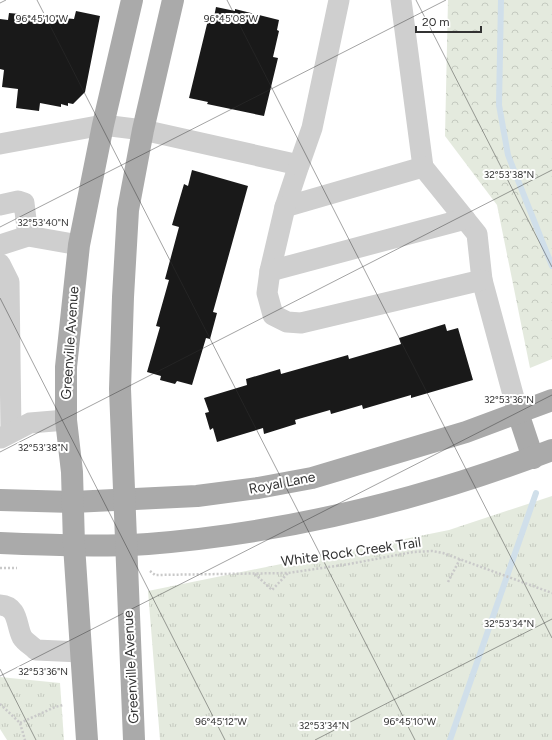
<svg xmlns="http://www.w3.org/2000/svg" width="552" height="740" font-family="Figtree,sans-serif">
<style>
.forest{fill:url(#forest-crowns)}
.park{fill:url(#park-tufts)}
.lines{fill:none;stroke-linecap:round;stroke-linejoin:round}
.stream{stroke:#d0dfea;stroke-width:6}
.building{fill:#191919}
.path{stroke:#c9c9c9;stroke-width:2.5;stroke-dasharray:2 2;stroke-linecap:butt}
.minor{stroke:#cfcfcf;stroke-width:21}
.major{stroke:#aaa;stroke-width:22}
.ticks{fill:none;stroke:#323232;stroke-width:1;stroke-opacity:0.45}
.labels{text-anchor:middle;dominant-baseline:central;stroke-width:4;stroke-linejoin:round;paint-order:stroke}
.street-label{font-size:14px;fill:#323232;stroke:#fff}
.ticks-label{font-size:10px;text-anchor:middle;fill:#323232;stroke:#fff;stroke-width:4;stroke-linejoin:round;paint-order:stroke}
</style>
<defs>
<pattern id="forest-crowns" width="20" height="18" patternUnits="userSpaceOnUse"><rect width="20" height="18" fill="#e4eade"/><path d="M2 6a3 3 0 1 1 6 0M12 15a3 3 0 1 1 6 0" fill="none" stroke="#c4c9bf"/></pattern>
<pattern id="park-tufts" width="24" height="20" patternUnits="userSpaceOnUse"><rect width="24" height="20" fill="#e4eade"/><path d="M3 7l-1-3M5 7V3M7 7l1-3M15 17l-1-3M17 17v-4M19 17l1-3" fill="none" stroke="#c4c9bf"/></pattern>
</defs>
<rect width="100%" height="100%" fill="#fff"/>
<path class="forest" d="M448,0H552V359L530,368L497,205L445,136Z"/>
<g class="park">
<path d="M552,496V740H160L148,591L449,530Z"/>
<path d="M0,677L60,683L64,740H7L0,729Z"/>
</g>
<g class="lines">
<g class="stream">
<path d="M501,0L499,105L508,155L552,266"/>
<path d="M450,740L536,493"/>
</g>
</g>
<g class="building">
<path d="M216,7L235,11V9L279,20L277,30L279,31L273,57L278,58L264,116L207,104L208,102L189,98L208,20L213,22Z"/>
<path d="M76,11L100,16L85,92L73,104L68,103V106L61,104V107L40,103L39,111L16,108L18,89L2,87L4,70L0,69V19L8,20L9,13L74,19Z"/>
<path d="M192,170L248,186L213,312L217,313L210,339L206,338L192,385L177,381L175,384L160,380L161,376L147,372L160,327L156,326L169,280L165,279L179,227L172,225L184,184L188,186Z"/>
<path d="M445,324L447,331L458,328L473,380L411,398V395L363,409L362,405L331,414L330,410L295,420L296,424L264,434L263,428L217,442L213,428L210,430L205,413L209,412L204,398L247,385L246,379L280,369L281,374L348,355L349,359L401,344L399,338Z"/>
</g>
<g class="lines">
<g class="path">
<path d="M0,568H17"/>
<path d="M150,571L155,575L288,573L349,564L413,552L432,551L443,553L552,593"/>
<path d="M255,574L272,590L288,573"/>
<path d="M448,582L460,559"/>
<path d="M0,704L20,723L25,740"/>
<path d="M20,723L55,707L63,705"/>
</g>
<g class="minor">
<path d="M401,0L423,167"/>
<path d="M0,144L103,125L143,130L299,165L285,207L423,167L477,234L482,280L518,413"/>
<path d="M299,165L312,128L339,0"/>
<path d="M0,205L18,201L24,203L28,236"/>
<path d="M285,207L270,271L267,293L273,315L287,322L301,323L482,280"/>
<path d="M0,245L28,236L79,245"/>
<path d="M0,264L9,282L11,432"/>
<path d="M270,271L465,219"/>
<path d="M1,438L30,423L66,420"/>
<path d="M0,605C19,606 16,626 22,637C25,642 32,646 36,650L81,652"/>
</g>
<g class="major">
<path d="M518,413L533,458"/>
<path d="M0,500L73,502L197,496L258,488L312,478L466,432L552,400"/>
<path d="M0,543C49,545 99,547 148,544C285,533 424,499 552,450"/>
<path d="M87,740L74,545L72,472L66,420V367L79,245L103,125L132,0"/>
<path d="M134,740L120,389L123,297L128,210L143,130L173,0"/>
</g>
</g>
<path class="ticks" d="M37,0L415,740M227,0L552,638M416,0L552,267M0,3L6,0M0,227L446,0M0,298L225,740M0,452L552,170M0,669L36,740M0,676L552,395M315,740L552,619"/>
<g class="labels">
<g class="street-label">
<text transform="translate(70 343) rotate(-86)">Greenville Avenue</text>
<text transform="translate(282 483) rotate(-11)">Royal Lane</text>
<text transform="translate(351 552) rotate(-8)">White Rock Creek Trail</text>
<text transform="translate(131 667) rotate(-93)">Greenville Avenue</text>
</g>
</g>
<g class="ticks-label">
<text x="42" y="22">96°45'10"W</text>
<text x="231" y="22">96°45'08"W</text>
<text x="509" y="178">32°53'38"N</text>
<text x="43" y="226">32°53'40"N</text>
<text x="509" y="403">32°53'36"N</text>
<text x="43" y="451">32°53'38"N</text>
<text x="509" y="627">32°53'34"N</text>
<text x="43" y="675">32°53'36"N</text>
<text x="221" y="725">96°45'12"W</text>
<text x="410" y="725">96°45'10"W</text>
<text x="324" y="729">32°53'34"N</text>
</g>
<path d="M416 26v6h65v-6" fill="none" stroke="#323232" stroke-width="2"/>
<text x="422" y="26" font-size="12" fill="#323232" stroke="#ffffff" stroke-width="3" paint-order="stroke">20 m</text>
</svg>
